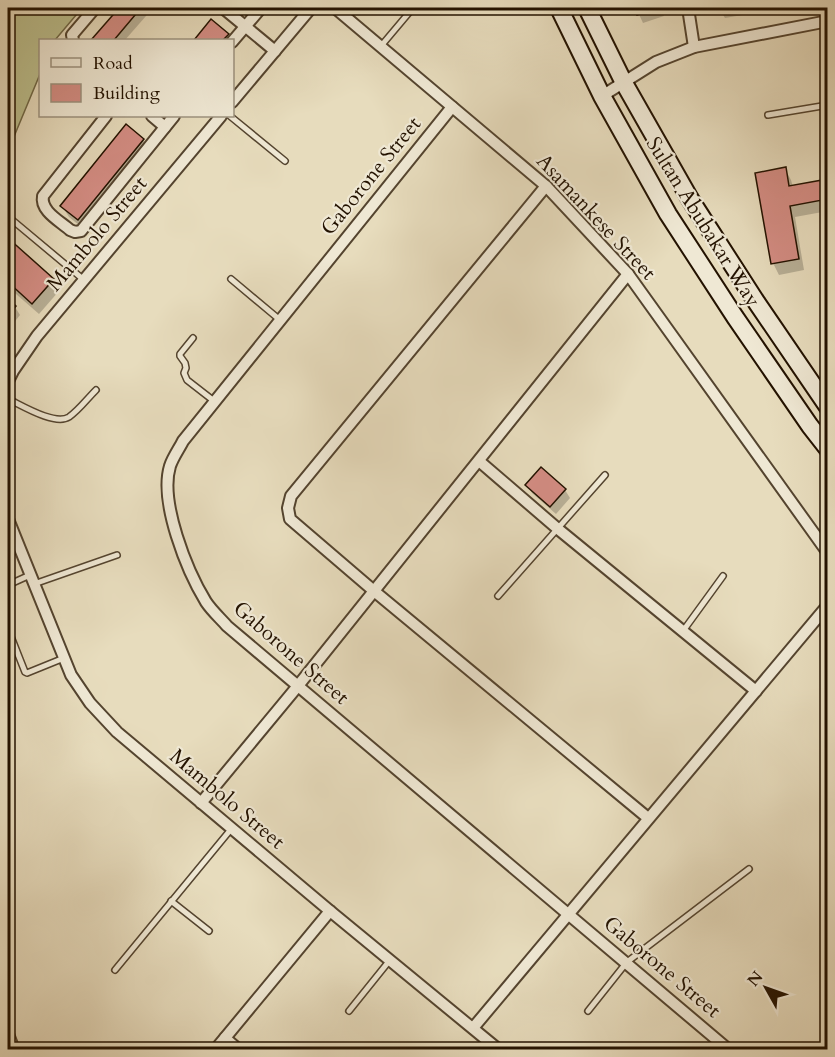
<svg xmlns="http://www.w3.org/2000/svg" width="835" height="1057" font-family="Cardo,serif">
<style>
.green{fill:#bcbf8d;stroke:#706846;stroke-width:1.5}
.shadow{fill:#0003}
.building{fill:#d48d84;stroke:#231200;stroke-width:1.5}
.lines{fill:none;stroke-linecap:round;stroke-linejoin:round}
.lane-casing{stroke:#54442f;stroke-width:8}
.street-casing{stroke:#54442f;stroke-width:14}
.secondary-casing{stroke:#231200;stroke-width:20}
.lane{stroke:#efe8d4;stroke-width:5}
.street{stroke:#efe8d4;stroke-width:10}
.secondary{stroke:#efe8d4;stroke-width:16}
.labels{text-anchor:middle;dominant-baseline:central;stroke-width:4.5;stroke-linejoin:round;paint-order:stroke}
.street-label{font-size:21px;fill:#231200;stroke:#efe8d4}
</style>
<rect width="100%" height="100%" fill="#e7dcbd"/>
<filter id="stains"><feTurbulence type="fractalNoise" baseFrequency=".00333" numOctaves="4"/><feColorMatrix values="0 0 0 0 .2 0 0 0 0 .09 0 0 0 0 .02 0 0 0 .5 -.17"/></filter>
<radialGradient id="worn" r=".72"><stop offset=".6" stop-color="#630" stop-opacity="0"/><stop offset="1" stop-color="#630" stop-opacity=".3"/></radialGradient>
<path class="green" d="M8,8H82L55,40H40V74L8,151Z"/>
<g class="shadow">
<path d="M121,8H153L125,40H93Z"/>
<path d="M636,8H661L664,16L643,23Z"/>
<path d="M719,8H765L766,11L725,18Z"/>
<path d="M773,8H798L776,11Z"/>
<path d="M212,21L227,35L231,40H196Z"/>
<path d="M143,140L149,151L85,230L69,217L62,206Z"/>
<path d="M785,169L791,180L793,187L828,181V211L795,217L804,270L779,275L773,263Z"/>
<path d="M8,240L53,280L59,291L39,314L8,287Z"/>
<path d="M8,300L15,307L20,315L8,330Z"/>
<path d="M527,485L565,490L570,498L556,514L532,493Z"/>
</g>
<g class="building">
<path d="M119,8H141L114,40H91Z"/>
<path d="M635,8H660L637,15Z"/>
<path d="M211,19L229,34L223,40H194Z"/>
<path d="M126,124L144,139L78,220L60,206Z"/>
<path d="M786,167L789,186L828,179V199L790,206L799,259L771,264L755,173Z"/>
<path d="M8,238L54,279L32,304L8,282Z"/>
<path d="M8,298L16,306L8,317Z"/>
<path d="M541,467L566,489L550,507L525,485Z"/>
</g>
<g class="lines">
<g class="lane-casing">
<g id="lane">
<path d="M381,46L413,8"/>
<path d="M768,115L828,105"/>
<path d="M230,116L285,161"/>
<path d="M11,219L84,280"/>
<path d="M231,279L280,320"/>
<path d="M193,338L180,354V356L185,363L186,368L184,373L187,380L214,401"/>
<path d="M8,399C21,405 55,426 69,417C79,410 87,399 96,390"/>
<path d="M34,584L117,555"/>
<path d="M8,585L30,575"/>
<path d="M498,596L605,475"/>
<path d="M8,629L25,672L27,673L64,658"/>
<path d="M683,631L723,576"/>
<path d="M171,901L209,931"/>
<path d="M115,970L232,828"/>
<path d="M349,1011L390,960"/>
<path d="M588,1011L627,962L749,869"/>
</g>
</g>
<g class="street-casing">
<g id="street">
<path d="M223,8L275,51"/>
<path d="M335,8L546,186L628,274L828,553"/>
<path d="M688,8L694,47"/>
<path d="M73,40L72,35L95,8"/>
<path d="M232,42L261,8"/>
<path d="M602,96L656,62L694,47L828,21"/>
<path d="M232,102L311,8"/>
<path d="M452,107L183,441C179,449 173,457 170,466C159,502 187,571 206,602C212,611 221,619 227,626L729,1050"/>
<path d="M106,116L43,196C40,211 60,221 70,230L75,232L81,231L174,116"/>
<path d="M152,116L165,127"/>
<path d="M546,186L291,496L288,508L290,519L374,591L648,818"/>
<path d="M8,381L13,371L37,336L221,116"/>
<path d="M479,461L558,529L756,691"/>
<path d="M8,519L71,675L90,703L117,732L330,911L499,1050"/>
<path d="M201,803L297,687L628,274"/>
<path d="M473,1028L828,605"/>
<path d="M8,1034L14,1050"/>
<path d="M225,1038L239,1050"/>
<path d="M215,1050L330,911"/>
</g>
</g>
<g class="secondary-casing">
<g id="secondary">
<path d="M559,8L602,96L668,214L735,317L810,426L828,449"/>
<path d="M587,8L624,83L690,199L757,303L828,407"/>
</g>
</g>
<use href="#lane" class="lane"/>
<use href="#street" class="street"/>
<use href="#secondary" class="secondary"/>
</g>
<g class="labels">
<g class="street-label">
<text transform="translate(371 176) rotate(-51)">Gaborone Street</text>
<text transform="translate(596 217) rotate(47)">Asamankese Street</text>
<text transform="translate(703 222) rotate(58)">Sultan Abubakar Way</text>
<text transform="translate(97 234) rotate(-50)">Mambolo Street</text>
<text transform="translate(291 653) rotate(41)">Gaborone Street</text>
<text transform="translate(227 799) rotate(40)">Mambolo Street</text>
<text transform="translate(662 967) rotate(40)">Gaborone Street</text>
</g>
</g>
<rect width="835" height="1057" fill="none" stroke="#e7dcbd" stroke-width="30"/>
<rect x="9" y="9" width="817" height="1039" fill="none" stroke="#231200" stroke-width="3"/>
<rect x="15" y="15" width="805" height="1027" fill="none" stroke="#231200" stroke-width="1.5"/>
<rect x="39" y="39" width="195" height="78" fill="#efe8d4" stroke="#9d927f" stroke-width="1.5"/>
<rect x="51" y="58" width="30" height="9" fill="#efe8d4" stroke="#9d927f" stroke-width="1.5"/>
<text x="93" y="69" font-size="18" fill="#231200">Road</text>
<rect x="51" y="84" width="30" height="18" fill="#d48d84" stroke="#9d927f" stroke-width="1.5"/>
<text x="93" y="99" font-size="18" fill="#231200">Building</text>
<g transform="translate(766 988) rotate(310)" stroke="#efe8d4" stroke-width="4.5" paint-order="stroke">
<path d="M0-4.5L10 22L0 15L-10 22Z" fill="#231200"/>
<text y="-9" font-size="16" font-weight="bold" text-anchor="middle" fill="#231200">N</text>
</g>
<rect width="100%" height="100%" filter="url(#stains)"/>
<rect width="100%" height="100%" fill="url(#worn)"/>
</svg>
